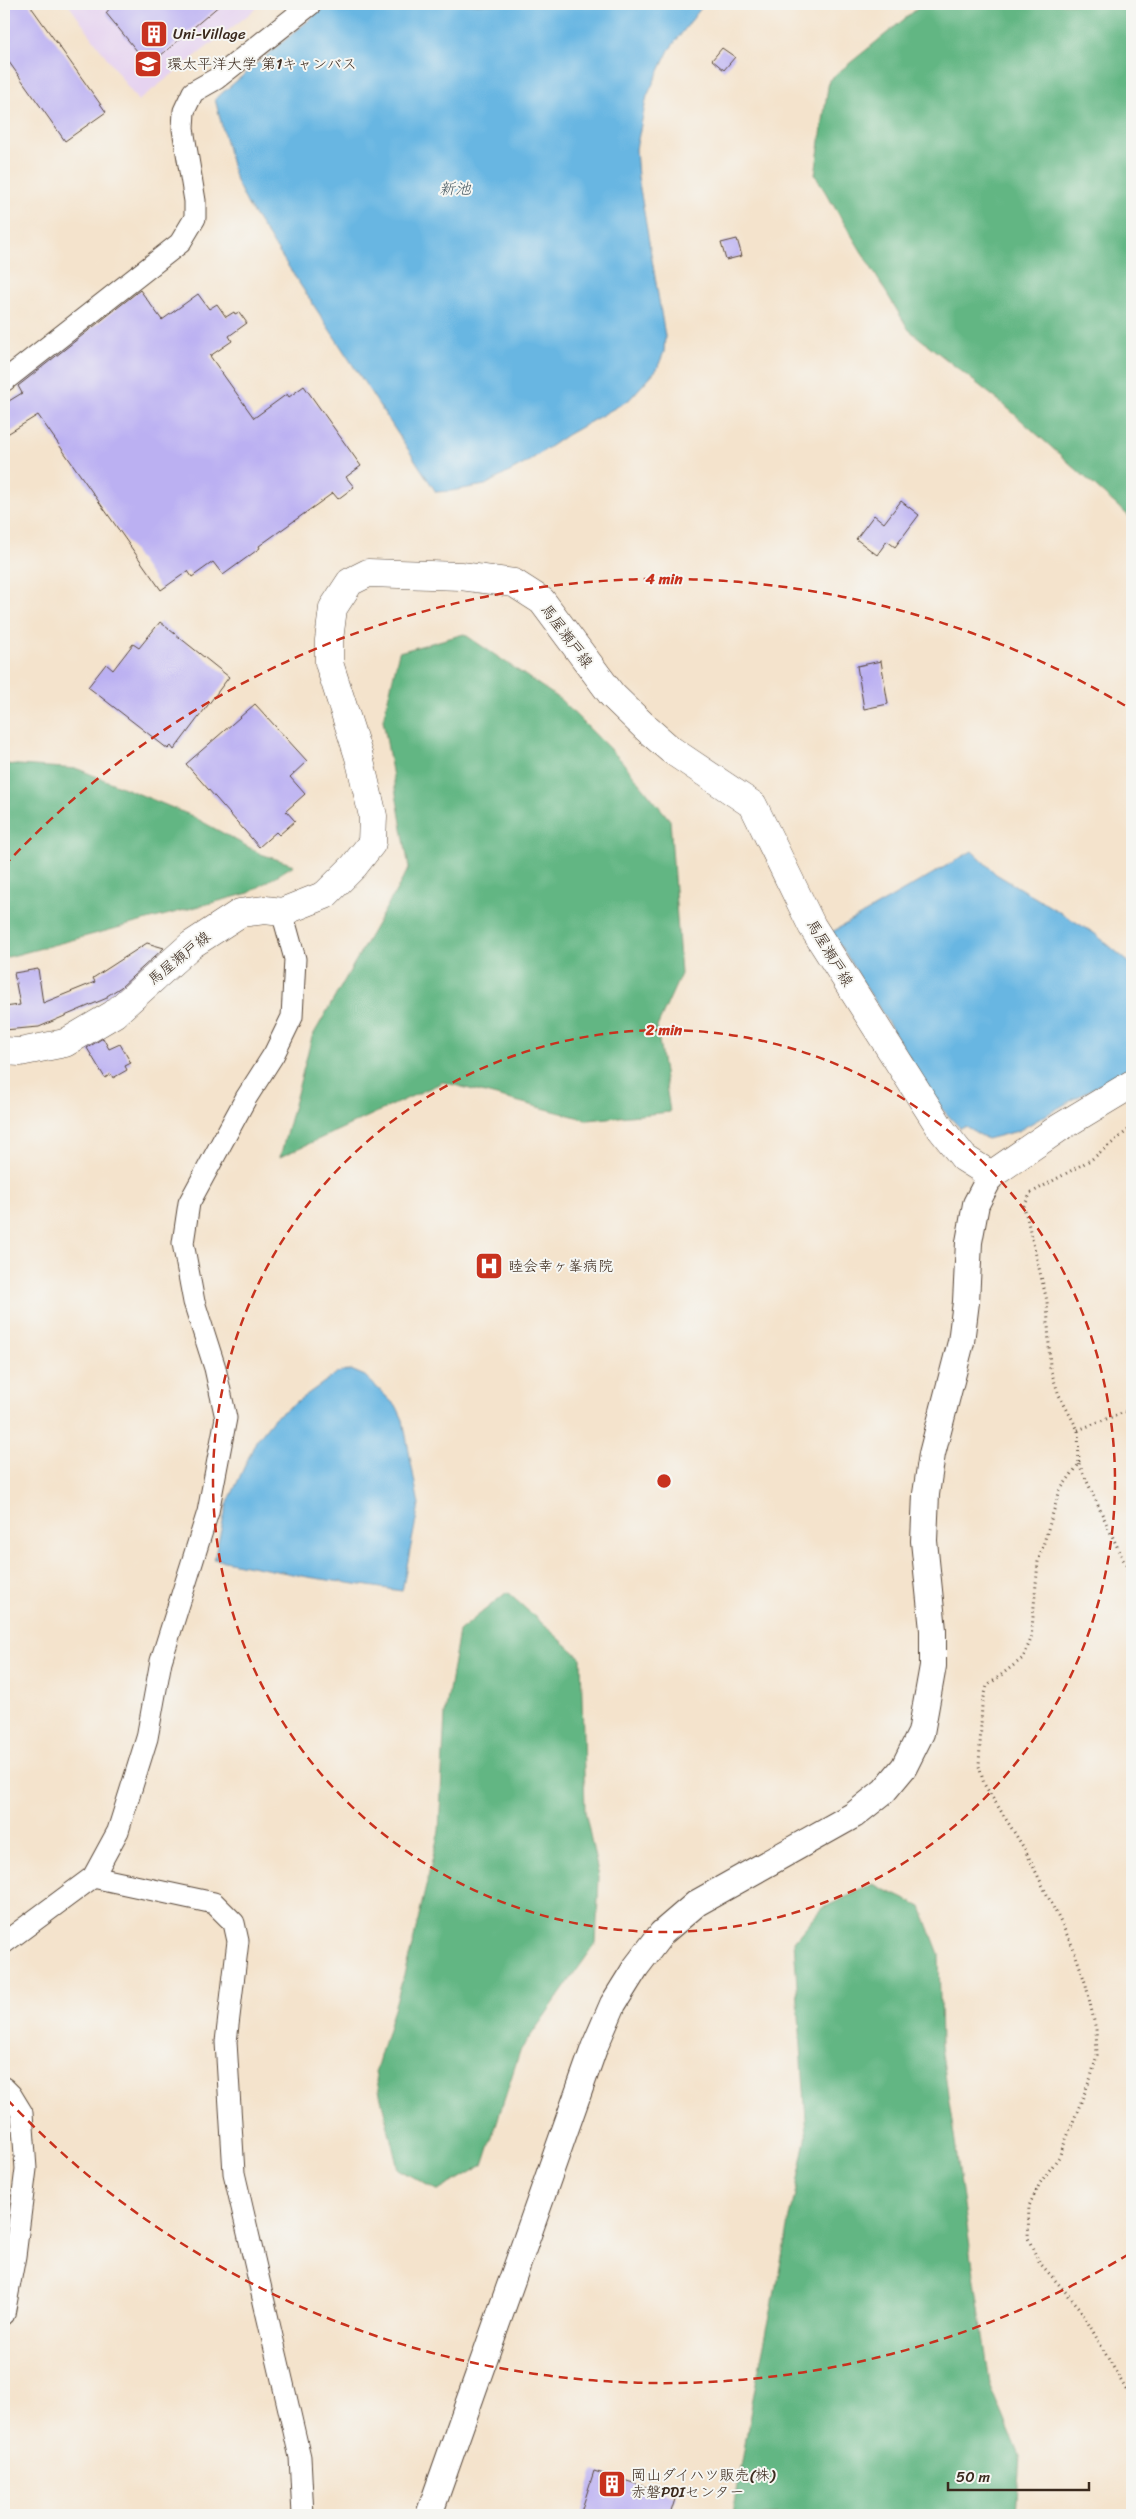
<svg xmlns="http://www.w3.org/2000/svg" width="1136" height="2519" font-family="Sriracha,'Klee One',sans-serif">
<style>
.built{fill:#e6d3f0}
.forest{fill:#62b683;stroke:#4e7050}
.water{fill:#67b6e2;stroke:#517080}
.building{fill:#bbb0f2}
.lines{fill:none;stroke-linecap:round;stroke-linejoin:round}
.minor-casing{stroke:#574638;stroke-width:23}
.tertiary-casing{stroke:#574638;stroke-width:28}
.secondary-casing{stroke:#574638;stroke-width:29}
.path{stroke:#574638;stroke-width:3;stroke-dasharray:1 4;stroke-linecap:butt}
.minor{stroke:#fff;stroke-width:21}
.tertiary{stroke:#fff;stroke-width:26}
.secondary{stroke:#fff;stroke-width:28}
.ring{fill:none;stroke:#c8321e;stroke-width:2.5;stroke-dasharray:9 6}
.labels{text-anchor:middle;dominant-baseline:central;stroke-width:4;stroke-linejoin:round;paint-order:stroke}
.poi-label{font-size:15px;fill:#3b2a1e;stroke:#f6f6f2;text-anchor:start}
.street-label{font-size:15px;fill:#3b2a1e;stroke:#f6f6f2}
.water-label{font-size:16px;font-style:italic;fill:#4a5b63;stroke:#f6f6f2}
.centre{fill:#c8321e;stroke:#f6f6f2;stroke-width:2.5}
.ring-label{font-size:15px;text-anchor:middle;font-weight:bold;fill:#c8321e;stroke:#f6f6f2;stroke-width:4;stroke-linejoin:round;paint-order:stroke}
</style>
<rect width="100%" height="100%" fill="#f6f6f2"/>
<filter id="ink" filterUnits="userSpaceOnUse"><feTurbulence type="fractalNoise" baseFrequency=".02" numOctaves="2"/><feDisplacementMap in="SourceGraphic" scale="10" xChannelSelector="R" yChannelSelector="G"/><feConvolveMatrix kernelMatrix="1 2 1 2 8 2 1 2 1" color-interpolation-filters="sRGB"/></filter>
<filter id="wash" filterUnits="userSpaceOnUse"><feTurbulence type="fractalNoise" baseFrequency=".0096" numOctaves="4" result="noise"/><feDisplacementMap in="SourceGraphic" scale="20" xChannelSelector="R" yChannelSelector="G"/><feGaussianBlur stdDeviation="1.12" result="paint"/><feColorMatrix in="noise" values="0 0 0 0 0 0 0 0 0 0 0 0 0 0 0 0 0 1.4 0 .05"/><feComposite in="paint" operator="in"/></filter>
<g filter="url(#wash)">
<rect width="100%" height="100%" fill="#f4e3cc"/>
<path class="built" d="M68,4H262L138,101Z"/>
<g class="forest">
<path d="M923,4H1132V519L1003,404L909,330L815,175L829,80Z"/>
<path d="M464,634L560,699L620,759L670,820L681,974L657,1027L670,1112L588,1120L443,1082L280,1157L312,1037L409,868L383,720L399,652Z"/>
<path d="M4,764L78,769L190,815L261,854L294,865L249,893L4,958Z"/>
<path d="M507,1592L581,1658L585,1811L599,1877L596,1943L520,2051L483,2165L438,2191L398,2169L375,2073L410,1954L439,1831L445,1714L459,1631Z"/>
<path d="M873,1884L921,1907L939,1954L941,2046L990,2384L1020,2456L1016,2515H733L752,2403L807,2135L794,1941L821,1909Z"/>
</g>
<g class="water">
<path d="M328,4H704L669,50L647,96L636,149L638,177L665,336L664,352L657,369L629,400L567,435L526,463L485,485L451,491L436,492L248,205L236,181L215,99Z"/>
<path d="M972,851L996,874L1094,933L1132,965V1066L1018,1131L987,1139L965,1126L960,1128L940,1107L832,932Z"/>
<path d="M351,1370L365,1376L397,1407L403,1420L419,1505L402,1591L308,1577L214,1559L227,1505L256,1441L274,1418L337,1373Z"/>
</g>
<g id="blocks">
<g class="building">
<path d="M4,4H29L106,112L65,141L4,55Z"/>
<path d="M109,4H221L153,62L149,59L146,62L106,13L110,8Z"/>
<path d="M722,48L735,57L724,70L712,60Z"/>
<path d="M737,239L742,256L726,260L721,243Z"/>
<path d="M140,290L162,320L198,294L209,309L217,304L226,317L234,312L235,314L239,312L247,323L229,336L232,341L210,356L254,418L287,394L289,397L304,386L361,466L346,477L354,487L338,499L333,493L259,546L260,548L223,575L213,562L192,577L188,571L161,590L38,415L4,436V404L22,393L18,386Z"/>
<path d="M901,501L919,515L895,547L887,541L877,555L856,539L874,515L884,523Z"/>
<path d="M160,622L229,677L174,750L171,746L168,749L88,687L106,664L113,670L133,644L139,648Z"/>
<path d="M881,661L888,704L864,709L857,666Z"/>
<path d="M255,704L307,761L290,777L305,794L286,811L295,821L279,835L276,832L259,847L186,764Z"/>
<path d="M147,943L164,948L121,987L107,996V998L39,1027L4,1030V1007L20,1005L14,973L38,969L43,1003L95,982L93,978Z"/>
<path d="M103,1038L109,1049L120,1044L131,1063L125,1066L127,1070L113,1078L111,1074L105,1078L87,1048Z"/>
<path d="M594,2471L676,2496L670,2515H580Z"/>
</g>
</g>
</g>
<g filter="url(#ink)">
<use href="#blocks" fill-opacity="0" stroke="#574638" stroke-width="1"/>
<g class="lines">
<g class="minor-casing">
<g id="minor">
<path d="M4,381L180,243L195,218V201L183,129L184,111L193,92L216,79L311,4"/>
<path d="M93,1877L214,1903L234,1923L238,1941L226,2042L234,2173L300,2457L303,2515"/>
<path d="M4,1943L93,1877L118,1831L147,1738L161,1661L208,1512L226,1418L215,1368L194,1302L183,1243L189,1203L246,1098L274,1054L292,1017L295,959L282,912"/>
<path d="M4,2088L11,2095L22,2113L26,2169L15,2256L4,2314"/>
</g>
</g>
<g class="tertiary-casing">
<path id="tertiary" d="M429,2515L594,2048L613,2004L636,1967L662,1933L697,1903L854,1815L884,1791L904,1767L921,1733L933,1666V1630L924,1541L926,1494L932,1454L961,1342L966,1302L969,1242L976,1204L991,1175"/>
</g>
<g class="secondary-casing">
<path id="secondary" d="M4,1051L20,1052L65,1043L114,1014L191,945L240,913L265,910L282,912L325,895L354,866L372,843L373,816L359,757L329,663V640L333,608L350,582L368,573L461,576L514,583L542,601L612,695L647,729L671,750L753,805L812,926L941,1129L964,1158L991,1175L1059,1128L1132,1084"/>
</g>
<g class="path">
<path d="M1132,1127L1092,1159L1031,1193L1024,1206L1047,1301L1050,1368L1059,1395L1078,1430L1079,1464L1060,1490L1038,1562L1031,1639L1023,1658L987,1686L982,1705L979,1766L984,1784L1024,1848L1073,1947L1086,1985L1096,2030L1097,2055L1091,2077L1059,2157L1040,2183L1029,2206L1028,2238L1039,2262L1079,2307L1132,2400"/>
<path d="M1078,1430L1132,1409"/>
<path d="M1079,1464L1132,1579"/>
</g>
<use href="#minor" class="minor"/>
<use href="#tertiary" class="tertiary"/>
<use href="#secondary" class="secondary"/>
</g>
</g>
<g class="ring">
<circle cx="664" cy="1481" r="451"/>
<path d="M1129 2254A902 902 0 0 1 4 2096M4 866A902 902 0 0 1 1129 708"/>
</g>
<defs>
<g id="building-square" transform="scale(1.4375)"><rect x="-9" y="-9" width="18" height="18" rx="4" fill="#c8321e" stroke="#f6f6f2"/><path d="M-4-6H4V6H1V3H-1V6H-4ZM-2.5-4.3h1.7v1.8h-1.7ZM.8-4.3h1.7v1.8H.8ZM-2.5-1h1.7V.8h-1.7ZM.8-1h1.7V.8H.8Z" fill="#fff"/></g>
<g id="university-square" transform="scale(1.4375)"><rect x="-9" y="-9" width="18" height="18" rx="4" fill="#c8321e" stroke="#f6f6f2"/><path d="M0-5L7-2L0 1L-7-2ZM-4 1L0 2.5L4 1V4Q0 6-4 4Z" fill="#fff"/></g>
<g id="hospital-square" transform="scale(1.4375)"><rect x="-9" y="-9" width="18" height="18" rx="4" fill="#c8321e" stroke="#f6f6f2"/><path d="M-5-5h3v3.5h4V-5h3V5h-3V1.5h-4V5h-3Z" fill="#fff"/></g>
</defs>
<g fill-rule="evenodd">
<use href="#building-square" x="154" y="34"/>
<use href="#university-square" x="148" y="64"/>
<use href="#hospital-square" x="489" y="1266"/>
<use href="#building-square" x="612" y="2484"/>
</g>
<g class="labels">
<g class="poi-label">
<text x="173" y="34">Uni-Village</text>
<text x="167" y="64">環太平洋大学 第1キャンバス</text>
<text x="508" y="1266">睦会幸ヶ峯病院</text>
<text x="631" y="2475">岡山ダイハツ販売(株)<tspan x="631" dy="17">赤磐PDIセンター</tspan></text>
</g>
<g class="street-label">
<text transform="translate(567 636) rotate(53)">馬屋瀬戸線</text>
<text transform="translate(830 953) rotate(59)">馬屋瀬戸線</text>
<text transform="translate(179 958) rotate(-39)">馬屋瀬戸線</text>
</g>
<g class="water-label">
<text x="455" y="188">新池</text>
</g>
</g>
<circle cx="664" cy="1481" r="8" class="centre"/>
<g class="ring-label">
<text x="664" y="584">4 min</text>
<text x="664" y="1035">2 min</text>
</g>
<rect width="1136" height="2519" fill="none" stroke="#f6f6f2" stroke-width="20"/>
<path d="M948 2482v8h141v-8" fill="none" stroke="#3b2a1e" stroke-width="2.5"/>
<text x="956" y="2482" font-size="15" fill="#3b2a1e" stroke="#f6f6f2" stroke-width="4" paint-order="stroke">50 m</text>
</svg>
